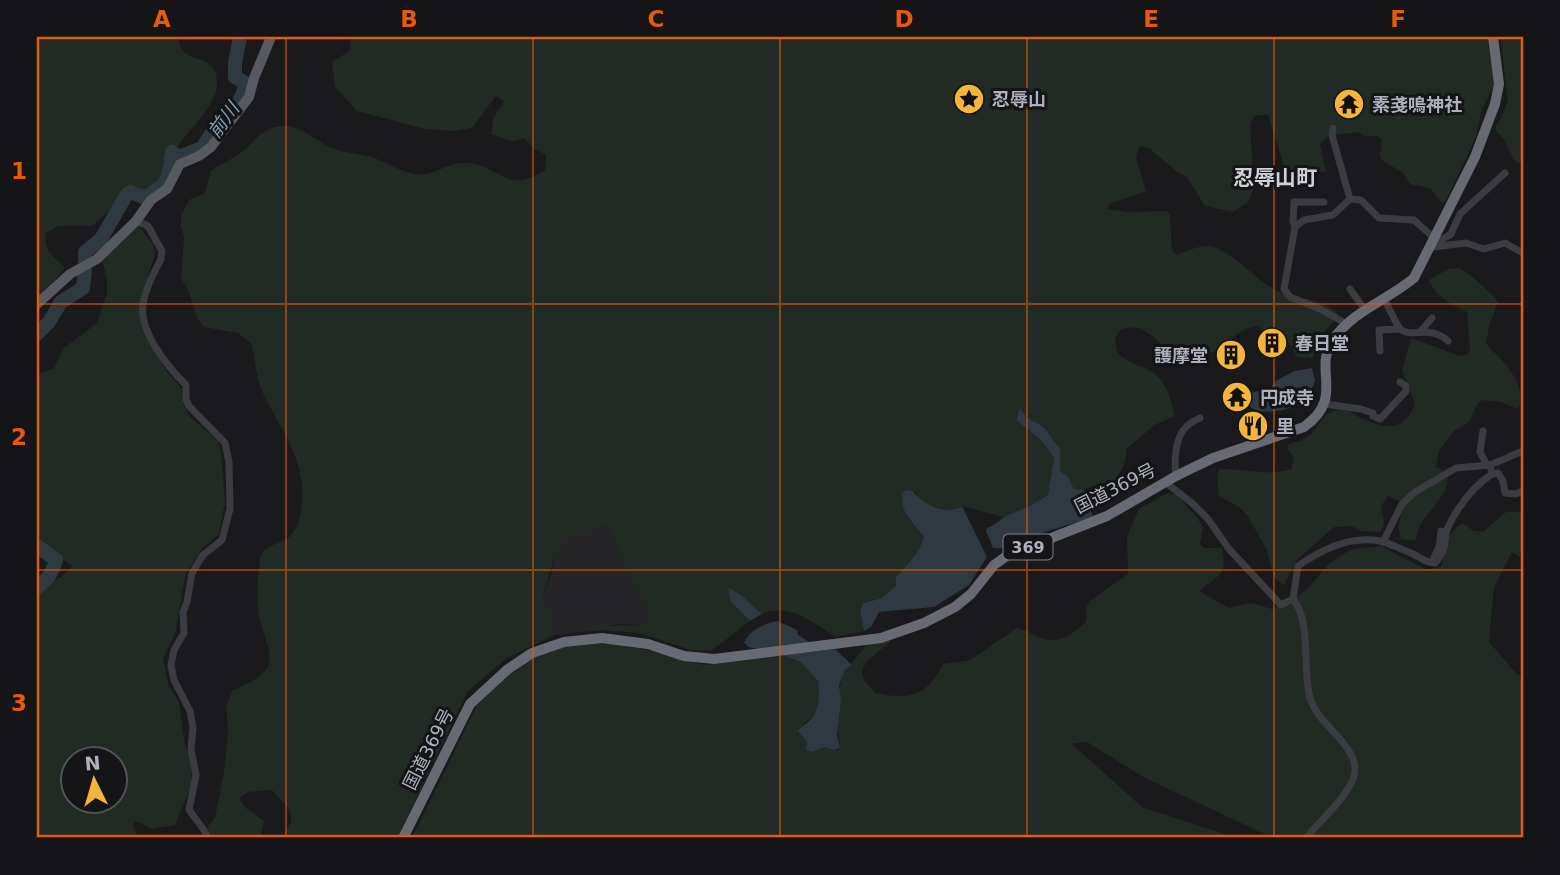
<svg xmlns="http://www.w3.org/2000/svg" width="1560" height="875" font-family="'DejaVu Sans','Noto Sans JP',sans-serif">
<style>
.built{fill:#262629}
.green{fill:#212a23;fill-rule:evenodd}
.water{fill:#2f3941}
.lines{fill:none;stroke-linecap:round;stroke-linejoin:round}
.river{stroke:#2f3941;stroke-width:14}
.minor{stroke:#3b3c41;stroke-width:7}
.major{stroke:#575960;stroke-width:10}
.highway{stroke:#676a72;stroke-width:10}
.grid{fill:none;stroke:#e8590c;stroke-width:2;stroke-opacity:0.55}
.labels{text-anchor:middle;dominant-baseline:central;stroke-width:6;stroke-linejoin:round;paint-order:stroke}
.shield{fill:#151517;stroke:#7f828a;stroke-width:2}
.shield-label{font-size:16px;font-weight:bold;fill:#acb1bc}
.poi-label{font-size:18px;font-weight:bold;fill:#acb1bc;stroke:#151517;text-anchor:start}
.street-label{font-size:18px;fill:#acb1bc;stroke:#151517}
.water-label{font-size:19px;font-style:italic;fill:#839fb6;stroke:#151517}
.quarter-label{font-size:21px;font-weight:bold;fill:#cdd0d7;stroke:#151517}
.neatline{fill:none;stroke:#e8590c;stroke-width:2.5}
.grid-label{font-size:23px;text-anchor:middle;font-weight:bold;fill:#e8590c}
</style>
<rect width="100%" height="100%" fill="#1a1a1c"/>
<path class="built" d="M608,526L629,575L646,605L647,620L642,625L618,624L604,626L603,630L555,635L553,623L542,599L552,572L556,550L569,535L585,528Z"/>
<g class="green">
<path d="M37,37H178C181,66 208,52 215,72C226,100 190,126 177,148C170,160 166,176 156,186L123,198L92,226H58L46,233C43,251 53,256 65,268L37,300Z"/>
<path d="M349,37H1487L1495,84L1482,109L1476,137L1446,200L1442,203L1430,188L1410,184L1403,173L1382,160L1379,153L1381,151L1382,140L1378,136H1364L1358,132L1329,136L1320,144L1326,172L1287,175L1268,115H1256L1250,123L1254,188L1247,203L1233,212L1205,206L1187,177L1177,172L1150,149L1140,146L1136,157L1146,191L1109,204L1108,209L1127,212L1166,211L1170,215L1172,251L1177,255C1187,251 1203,243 1214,247C1240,257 1257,283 1282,293C1300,299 1326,299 1338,314C1335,323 1327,327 1323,335C1319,343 1319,351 1312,358L1297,357L1290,344L1280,337L1269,341L1258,326L1245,329L1197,363C1172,359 1160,338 1139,328C1134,326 1128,328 1122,329L1115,338L1118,354C1128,362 1136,364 1147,369C1164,376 1172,399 1174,416L1155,425L1126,449C1127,469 1115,480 1101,493L1096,485L1079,491L1074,489L1068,476L1060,471V447L1051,440L1044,428L1027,420L1020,409L1016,420L1041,440L1054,458L1048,496L1019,512L1003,517L962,506C947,514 923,507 915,492L907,518L924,536L923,544L912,561L900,572L897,586L882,598L865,602L860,612L864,631L835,637C813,622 788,602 762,614L734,591L728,589L730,601L750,621L711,651L691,650L639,633L603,630L604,626L642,625L647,620L646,605L629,575L608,526C549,532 559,552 542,599L553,623L555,635L507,658L468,691L397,838H281L291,822V811L272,790L248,792L239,798L246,808L264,821L260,838H210L208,826L215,818L225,766L228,729L226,707L232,691C282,668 272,663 259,617C256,604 258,572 260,559C263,542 283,546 292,534C303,521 304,494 301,478C296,446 275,420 262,391C256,377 255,358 252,344L238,333L204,327L197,318L189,292L181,278L184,237L181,226V215L189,200L205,193L211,170C220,165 230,160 239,154C256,143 259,127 283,126C302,126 315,140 331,148C343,153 356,153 368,156C383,160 398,171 413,174C433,178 451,159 471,163C505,170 507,194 545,170L546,155L533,148L525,138L512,142L491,134L493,119L504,101L496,96L472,128L453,131L425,129L357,111L335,87L332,62L351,50Z"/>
<path d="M1500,37H1523V165L1514,160L1504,139L1496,131V126L1502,116L1508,100Z"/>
<path d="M137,224L153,244L155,254L140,302L144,334L168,373L182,389L184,405L190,417L218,441L221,452L225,502L219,534L202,549L186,573L175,634L163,659L169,687L179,702L185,746L191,760L192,784L175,825L152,829L135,821L133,826L139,838H37V581C54,583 61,579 72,566L63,559L37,551V375L54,368L64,348L97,323L107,293V278L102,260ZM74,760H116V802H74Z"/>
<path d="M1459,268L1474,278L1498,301L1489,327L1486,343C1490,350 1493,351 1498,356C1511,369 1527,391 1518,409L1501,402L1484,400L1478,402L1469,422L1454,431L1439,451L1436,467L1447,472C1453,491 1429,509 1421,524C1418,529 1417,536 1415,541L1401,539L1398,526L1404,504L1388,496L1381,506C1383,515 1387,524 1380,532L1361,531L1352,526L1334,527L1297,560L1284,585L1274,578L1267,550L1247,515L1239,507L1219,496L1217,474L1220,469C1243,468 1268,477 1291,469L1294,459L1288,449V444C1293,442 1300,442 1304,439C1321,431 1320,410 1341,410C1351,410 1354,415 1361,418C1384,429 1406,432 1415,403L1402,370L1411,338L1460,356L1466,355L1470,351L1467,312C1450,304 1437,298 1429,280L1448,269Z"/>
<path d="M1167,493L1178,495L1197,518L1203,527L1200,544L1204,548H1222C1228,577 1219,574 1199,591L1229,608L1251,603L1272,609L1289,604L1308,588L1330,563L1350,550L1381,546L1427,570L1442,566C1445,548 1446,532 1463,523L1472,530L1483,532L1506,512H1523V559L1512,552L1494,587L1489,642L1515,672L1523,678V838H1273L1145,778L1087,742L1072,744L1142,807L1237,838H412L477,705L512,671L537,654L581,643L608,642L652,651L704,665L783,655L801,662L818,681C819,697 819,716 803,724L812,752L825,746C830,749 835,752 840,748C837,734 837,681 845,671C852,662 860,654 866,645L889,640L890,642L867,661L862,671L864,680L875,693C910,700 926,697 943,664L970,660L1017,628C1028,630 1035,636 1044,639C1062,644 1074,632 1086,622L1087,606L1090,601L1128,574L1127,536L1139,509Z"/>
</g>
<g class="water">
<path d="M1312,368L1315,381L1306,403C1287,409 1256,421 1243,399L1248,394L1271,387L1277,380L1295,371Z"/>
<path d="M1020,408C1030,424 1033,418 1044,428C1050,433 1052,441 1060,447V471L1068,476L1074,489L1084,490L1093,517L1042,533L1006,548H993L986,531L987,528C996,525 1000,519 1006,516C1021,510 1034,504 1048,495L1054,458L1041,440L1016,420Z"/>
<path d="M907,490L912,491C924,504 944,516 962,506L987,557L969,585L934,607L879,612L871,627L864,631L860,612L863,603L882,598L896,586V577C907,564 921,553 924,536C912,523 900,512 902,493Z"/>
<path d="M728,588C742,593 750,605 762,614L750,621L730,601Z"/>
<path d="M778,621L797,630L798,635L811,643L757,649L749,647L744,643C749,630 765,623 778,621Z"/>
<path d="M835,649L852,665L845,670L839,685L841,698L837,735L840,748L833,750L824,747L812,752L806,750L807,742L798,731C802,725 806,725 810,720C820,710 819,693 818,681L801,662L783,655Z"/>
</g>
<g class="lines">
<g class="river">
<path d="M85,261V252L101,239L127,194L131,192L142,197L150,195L164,184L169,174L172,152L178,157L202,148L212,133L235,110L243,93L245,83L235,77V63L240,37"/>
<path d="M37,334L49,322L61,302L83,288L85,270"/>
<path d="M37,546L56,560C53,573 47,579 37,588"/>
</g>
<g class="minor">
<path d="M1333,128L1332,135L1350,199"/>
<path d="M136,221L148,226L162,251L161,259C154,273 145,289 143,305C139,332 168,367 186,385V399L189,406L225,443L229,462L230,509L222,540L203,555L192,573L187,602L183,612L184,633L174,650L171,665L174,680L190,711L193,728L191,749L196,775L189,810L204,830L208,838"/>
<path d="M1295,227L1293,221L1294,202H1324"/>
<path d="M1430,247L1451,234L1460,214L1505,173"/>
<path d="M1434,247L1466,243L1484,249L1505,243L1523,253"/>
<path d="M1350,289L1365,310"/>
<path d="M1384,299C1388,305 1397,326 1400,329C1411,339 1430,324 1448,341"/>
<path d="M1345,323L1320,309L1290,297L1284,289L1295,227L1304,220L1333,215L1350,199L1361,200L1379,218L1414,220L1434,238"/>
<path d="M1420,332L1432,318"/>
<path d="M1380,351L1379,330L1400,329"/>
<path d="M1325,404L1361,409L1373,413V416L1380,419L1406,391V386L1400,382"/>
<path d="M1483,431L1480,452L1487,465"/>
<path d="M1492,474L1498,473L1503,481L1505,493L1516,494L1523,491"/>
<path d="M1176,476C1174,462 1175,437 1186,427C1189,423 1196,420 1200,418"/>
<path d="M1165,482L1192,503L1208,519L1229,549L1281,605L1293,599L1298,566C1322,549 1350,535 1380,541C1390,543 1400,549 1411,553C1420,557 1425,563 1435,563C1450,545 1442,541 1448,527C1459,505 1472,487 1492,474L1490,465"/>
<path d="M1383,542L1402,504L1415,492L1456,468L1490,465L1523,451"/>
<path d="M1433,560L1439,547L1441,531"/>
<path d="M1293,599C1312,622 1302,669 1310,698C1318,725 1355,743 1355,770C1355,791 1319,821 1306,838"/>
</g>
<path class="major" d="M37,304L70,274L97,259L136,221L151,200L167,189L180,164L199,156L211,147L249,97L254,78L271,37"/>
<path class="highway" d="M403,838L470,704L508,669L532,653L564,642L602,638L648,644L684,656L714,659L881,638L924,623L955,607L971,594L994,565L1008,555L1107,516L1176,476L1213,458L1304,427C1346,397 1312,370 1333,340C1352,311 1388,300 1414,278L1475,157L1495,104L1499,84L1493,37"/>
</g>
<path class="grid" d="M286,37V838M533,37V838M780,37V838M1027,37V838M1274,37V838M37,304H1523M37,570H1523"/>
<defs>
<g id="sight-disc" transform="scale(1.575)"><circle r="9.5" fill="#f4b53a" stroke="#151517"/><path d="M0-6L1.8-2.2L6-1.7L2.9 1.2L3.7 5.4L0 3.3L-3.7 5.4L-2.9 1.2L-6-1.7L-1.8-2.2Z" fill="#111"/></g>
<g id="temple-disc" transform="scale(1.575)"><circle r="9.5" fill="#f4b53a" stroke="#151517"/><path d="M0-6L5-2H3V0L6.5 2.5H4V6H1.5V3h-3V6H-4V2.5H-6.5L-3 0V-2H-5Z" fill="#111"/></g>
<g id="building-disc" transform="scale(1.575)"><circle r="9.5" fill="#f4b53a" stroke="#151517"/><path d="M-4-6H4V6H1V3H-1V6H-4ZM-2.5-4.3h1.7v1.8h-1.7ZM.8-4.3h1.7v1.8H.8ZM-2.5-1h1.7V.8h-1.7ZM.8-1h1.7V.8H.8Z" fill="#111"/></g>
<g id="restaurant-disc" transform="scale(1.575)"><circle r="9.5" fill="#f4b53a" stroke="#151517"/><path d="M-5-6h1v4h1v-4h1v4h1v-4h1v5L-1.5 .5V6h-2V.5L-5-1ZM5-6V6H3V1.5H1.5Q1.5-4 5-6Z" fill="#111"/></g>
</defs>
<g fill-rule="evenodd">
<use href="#sight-disc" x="969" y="99"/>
<use href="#temple-disc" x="1349" y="104"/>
<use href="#building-disc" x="1272" y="343"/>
<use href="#building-disc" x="1231" y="355"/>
<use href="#temple-disc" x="1237" y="397"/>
<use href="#restaurant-disc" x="1253" y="426"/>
</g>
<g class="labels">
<rect class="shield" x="1003.5" y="534.5" width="49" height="25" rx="5"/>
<g class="shield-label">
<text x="1028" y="547">369</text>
</g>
<g class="poi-label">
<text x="992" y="99">忍辱山</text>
<text x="1372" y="104">素戔嗚神社</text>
<text x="1295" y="343">春日堂</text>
<text x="1208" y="355" text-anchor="end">護摩堂</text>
<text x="1260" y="397">円成寺</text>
<text x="1276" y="426">里</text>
</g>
<g class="street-label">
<text transform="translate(1115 488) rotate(-27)">国道369号</text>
<text transform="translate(428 749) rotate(-63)">国道369号</text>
</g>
<g class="water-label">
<text transform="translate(223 120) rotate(-54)">前川</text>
</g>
<g class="quarter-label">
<text x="1275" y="178">忍辱山町</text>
</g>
</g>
<rect width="1560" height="875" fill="none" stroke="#151517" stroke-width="77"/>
<g transform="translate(94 780) rotate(355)"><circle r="33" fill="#151517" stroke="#515359" stroke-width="2"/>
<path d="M0-5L12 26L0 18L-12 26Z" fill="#f4b53a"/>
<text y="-10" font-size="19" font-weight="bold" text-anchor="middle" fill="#acb1bc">N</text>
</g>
<rect x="38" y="38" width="1484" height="798" class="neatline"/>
<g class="grid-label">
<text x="162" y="27">A</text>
<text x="409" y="27">B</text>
<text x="656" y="27">C</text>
<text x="904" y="27">D</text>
<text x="1151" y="27">E</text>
<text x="1398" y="27">F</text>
<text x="19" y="179">1</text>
<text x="19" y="445">2</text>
<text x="19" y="711">3</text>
</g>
</svg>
